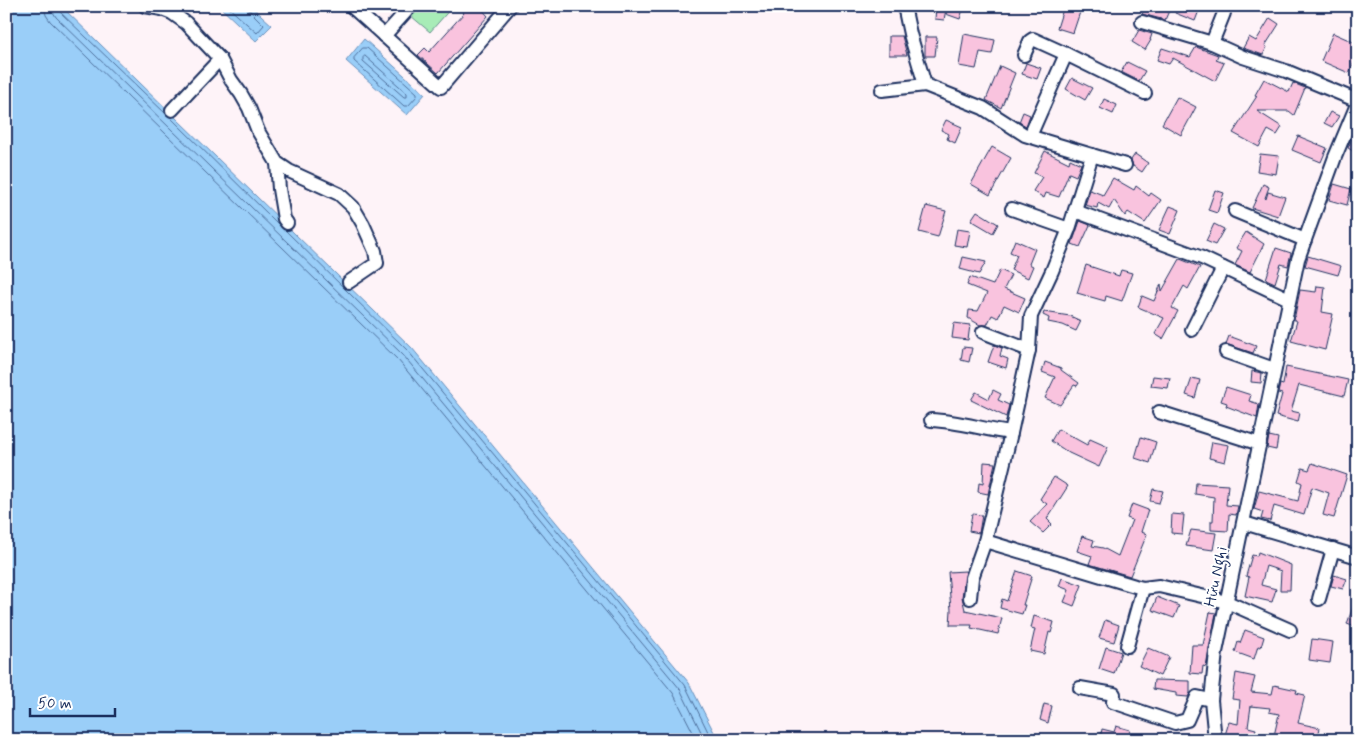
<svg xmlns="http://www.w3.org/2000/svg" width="1364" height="746" font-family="Mynerve,sans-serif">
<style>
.green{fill:#a8ecb7;stroke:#628e8a}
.water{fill:#9acef8;stroke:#678eba}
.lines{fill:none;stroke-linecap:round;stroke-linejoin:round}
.shore{stroke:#4e6f9c;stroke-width:1}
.building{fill:#f9c3de;stroke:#1b2f5e}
.minor-casing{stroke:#1b2f5e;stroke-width:16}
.minor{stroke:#fff;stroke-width:12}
.labels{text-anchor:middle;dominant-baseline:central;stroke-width:4;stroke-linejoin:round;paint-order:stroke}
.street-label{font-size:16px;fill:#1b2f5e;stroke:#fff}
</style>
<rect width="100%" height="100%" fill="#fef3f8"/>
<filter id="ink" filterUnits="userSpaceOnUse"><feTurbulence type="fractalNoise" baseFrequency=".02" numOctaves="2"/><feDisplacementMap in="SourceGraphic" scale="10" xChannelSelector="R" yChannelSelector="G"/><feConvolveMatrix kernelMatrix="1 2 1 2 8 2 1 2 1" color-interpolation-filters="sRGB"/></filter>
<g filter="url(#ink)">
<path class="green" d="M420,6H453L430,32L411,16Z"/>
<g class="water">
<path d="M6,6H61L412,348L689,683L718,740H6Z"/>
<path d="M219,6H251L272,25L256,41Z"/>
<path d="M364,39L425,94L407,115L346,61Z"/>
</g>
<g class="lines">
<g class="shore">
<path d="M44,6L46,15L50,21L398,360L673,693L697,740"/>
<path d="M52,6L53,12L56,17L403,355L680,689L705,740"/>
<path d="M58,6L60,12L166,114"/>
<path d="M227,6L257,33L264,25L250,11L249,6"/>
<path d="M363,48H367L417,93V96L408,106H404L354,61V58Z"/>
<path d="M365,56L407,93V97H404L363,61V58Z"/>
<path d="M169,116L278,224"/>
<path d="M285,230L408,351L685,685L712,740"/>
</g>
</g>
<g class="building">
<path d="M458,6H479L488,16L438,73L418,55L425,48L429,52L464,13Z"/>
<path d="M949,6H964L960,19L946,14Z"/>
<path d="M1064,6H1082L1073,33L1057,28Z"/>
<path d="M1146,6H1171L1165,20L1142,14Z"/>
<path d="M1178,6H1195L1200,8L1195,21L1175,13Z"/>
<path d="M936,8L946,9L944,20L935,19Z"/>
<path d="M1270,18L1279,24L1265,46L1267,47L1263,55L1243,48L1249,37L1256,41Z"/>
<path d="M1139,30L1152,34L1150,40H1151L1145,50L1132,42Z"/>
<path d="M1333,33L1358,44V54L1349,73L1321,61Z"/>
<path d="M964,34L995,40L992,54L980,52L976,69L959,66Z"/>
<path d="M889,36H902L907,55H889Z"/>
<path d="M925,37H937L935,56H925Z"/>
<path d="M1196,47L1218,55L1216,60L1224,63L1215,81L1173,58L1169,64L1157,60L1162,48L1190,57Z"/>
<path d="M1127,62L1145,71L1139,81L1121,72Z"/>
<path d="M1026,63L1041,68L1037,79L1022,74Z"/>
<path d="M1000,66L1015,73L1001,108L986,100Z"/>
<path d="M1072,78L1092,88L1085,100L1066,89Z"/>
<path d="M1264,79L1289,92L1293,83L1305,88L1294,115L1289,111H1257L1282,127L1277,135L1268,130L1259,147L1233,133L1257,96L1255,95Z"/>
<path d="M1177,97L1196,107L1181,135L1162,124Z"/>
<path d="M1104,99L1117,105L1113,114L1100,108Z"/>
<path d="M1023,112L1030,115L1026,126L1019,122Z"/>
<path d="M1330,112L1339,116L1332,127L1324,123Z"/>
<path d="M946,120L962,127L955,143L947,139L949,134L941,130Z"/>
<path d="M1358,124V154L1348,148Z"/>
<path d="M1298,136L1327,148L1321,162L1292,150Z"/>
<path d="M992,147L1011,158L990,195L971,184Z"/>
<path d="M1045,151L1069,163L1070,159L1081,164L1076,176L1069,173L1059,197L1046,193L1044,198L1033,191L1042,177L1034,173Z"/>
<path d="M1135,154L1148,163L1142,172L1133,166L1131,160Z"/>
<path d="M1260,154L1279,156L1276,174L1257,171Z"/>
<path d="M1113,178L1134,190L1136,186L1149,196L1151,193L1161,200L1145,223L1128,212L1125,216L1114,200L1109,209L1098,203L1097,208L1085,205L1090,190L1103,195Z"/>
<path d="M1263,184L1269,187L1265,198L1266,199L1268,192L1285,197L1278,216L1252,208Z"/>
<path d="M1334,184L1351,189L1347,205L1329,200Z"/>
<path d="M1215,190L1224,193L1217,213L1208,210Z"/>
<path d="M926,206L946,211L938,237L919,232Z"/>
<path d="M1170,206L1180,210L1170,234L1159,230Z"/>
<path d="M977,211L998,224L993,233L971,220Z"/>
<path d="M1080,221L1090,225L1080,247L1072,244Z"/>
<path d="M1214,224L1224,229L1215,245L1206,241Z"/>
<path d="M957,229L970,231L967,247L954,245Z"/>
<path d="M1246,232L1264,244L1250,272L1235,265L1242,251L1236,248Z"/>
<path d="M1015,240L1035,249L1029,264L1033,266L1028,278L1011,270L1017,255L1010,252Z"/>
<path d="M1276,248L1291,253L1288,266L1281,264L1275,283L1266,279Z"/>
<path d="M1308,256L1341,266L1338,275L1305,266Z"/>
<path d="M963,257L986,262L979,274L960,269Z"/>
<path d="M1180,259L1200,267L1188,289L1184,286L1172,308L1178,311L1163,339L1155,334L1164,318L1138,307L1142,296L1154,301L1161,284L1162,291Z"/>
<path d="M1086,265L1119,276L1121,270L1132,273L1122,301L1106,296L1105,301L1077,293Z"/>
<path d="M1000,270L1011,275L1004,289L1025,298L1019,312L1004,305L998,318L992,315L987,325H980L968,318L969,310L978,311L987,293L967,285L970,277L993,285Z"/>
<path d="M1317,286L1325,287L1322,312L1333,314L1325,350L1291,341L1297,321L1294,320L1300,290L1316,292Z"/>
<path d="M1044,312L1070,316L1081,321L1076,331L1063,325L1048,322L1049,318L1043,315Z"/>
<path d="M954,323L970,325L968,340L952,338Z"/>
<path d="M1229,336L1256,346L1253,353L1226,344Z"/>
<path d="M994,345L1002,348L1000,356L1008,359L1006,368L988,362Z"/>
<path d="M963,347L972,348L969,362L961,360Z"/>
<path d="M1045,362L1061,368V370L1079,383L1077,386L1074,385L1060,405L1045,398L1055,377L1042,372Z"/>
<path d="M1286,367L1348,380L1344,396L1299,385L1291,411L1300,413L1298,422L1276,416L1282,394L1278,393L1280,384L1283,385Z"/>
<path d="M1252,371L1262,373L1261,383L1251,382Z"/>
<path d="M1153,376L1170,378L1168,388L1151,386Z"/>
<path d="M1192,378L1200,380L1195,398L1186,395Z"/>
<path d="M1226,387L1251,395L1249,401L1259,404L1257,418L1226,406L1227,403L1221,401Z"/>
<path d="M993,390L1001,394L998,400L1009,405L1006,417L971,400L976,392L989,399Z"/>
<path d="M1058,429L1087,445L1090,439L1108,447L1099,467L1069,453L1051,441Z"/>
<path d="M1269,436L1278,438L1276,450L1267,448Z"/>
<path d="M1141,437L1156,442L1150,463L1135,458Z"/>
<path d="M1212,442L1229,445L1225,462L1209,458Z"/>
<path d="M984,462L995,463L988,494L978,492L979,483L983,484Z"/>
<path d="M1312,463L1347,475L1334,518L1323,515L1329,493L1312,487L1304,515L1274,506L1270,521L1261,519L1263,512L1254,509L1259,491L1298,501L1302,483L1298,481L1302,468L1309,470Z"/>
<path d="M1054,477L1068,486L1047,519L1052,524L1043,533L1030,522L1047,504L1040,499Z"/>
<path d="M1196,483L1228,485L1226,505L1238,506L1236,515L1229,514L1228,531L1211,530V521H1213L1214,497L1195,494Z"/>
<path d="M1153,489L1163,491L1159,503L1150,501Z"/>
<path d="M1132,504L1148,510L1141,532L1147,534L1130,576L1089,564L1092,556L1077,551L1082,536L1094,540L1092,546L1103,548L1118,556L1132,520L1127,518Z"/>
<path d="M972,514L982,515L979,533L969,531Z"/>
<path d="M1172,514L1184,515L1182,534L1171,533Z"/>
<path d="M1191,530L1216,533L1213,550L1186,546Z"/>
<path d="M1258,552L1291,565L1290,590H1280L1281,571L1266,566L1261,585L1276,589L1272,602L1245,596L1249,577L1246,576L1252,555L1257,556Z"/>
<path d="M966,571L962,597L965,610L1002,618L998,634L971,628L972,625H950L951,610L948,572Z"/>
<path d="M1017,571L1032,576L1023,605H1025L1022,614L1000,608L1002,599L1007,601Z"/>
<path d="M1334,575L1347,579L1343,589L1331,586Z"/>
<path d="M1062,578L1082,585L1074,606L1064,602L1069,590L1059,586Z"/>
<path d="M1157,597L1179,606L1174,618L1152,610Z"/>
<path d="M1356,598L1358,599V628L1347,624Z"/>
<path d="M1210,612L1216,613L1206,667L1203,666L1202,674L1190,673L1192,645H1203Z"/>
<path d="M1034,616L1054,622L1051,633L1049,632L1044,654L1030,651L1035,629L1031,628Z"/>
<path d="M1105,620L1119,625L1114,642L1099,638Z"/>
<path d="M1245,630L1264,637L1261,647L1258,646L1254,659L1235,652L1238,642L1240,643Z"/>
<path d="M1312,639L1333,642L1330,663L1309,660Z"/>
<path d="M1106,647L1121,652L1114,674L1099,669Z"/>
<path d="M1148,648L1169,657L1160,676L1139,666Z"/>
<path d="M1236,673L1255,677L1251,692L1272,694L1274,685L1297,690L1296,693L1305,695L1298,723L1320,728L1317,740H1273L1279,714L1269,712L1270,708L1251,706L1248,727L1256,729L1252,740H1240L1225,735L1229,722L1238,724L1240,700L1232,699Z"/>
<path d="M1154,680L1190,681V693L1188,697L1176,696V693L1153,689Z"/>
<path d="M1044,704L1052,706L1048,723L1040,720Z"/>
<path d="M1116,726L1130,730L1129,735H1132L1131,740H1100L1102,729L1114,732Z"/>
</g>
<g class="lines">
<g class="minor-casing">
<g id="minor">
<path d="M145,6L162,9L172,13L186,23L220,59L231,80L241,94L249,108L258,131L277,163L289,171L339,194L353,207L363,224L375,251L377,263L349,282"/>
<path d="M351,6L441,87L510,6"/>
<path d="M1142,22L1212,43L1243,57L1286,71L1358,101"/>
<path d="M384,36L411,6"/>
<path d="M1212,43L1224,13"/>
<path d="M1024,55L1030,41L1033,39L1066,54"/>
<path d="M925,85L983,108L1025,135L1125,165"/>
<path d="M882,90L925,85L910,34L904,6"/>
<path d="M172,110L220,59"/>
<path d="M1030,136L1066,54L1145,93"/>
<path d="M1092,155L1069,229L1052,271L1031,316L1029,350L1011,433L985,541L1135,586L1143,588L1159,586L1227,602L1290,630"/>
<path d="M277,163L279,189L284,219L287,223"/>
<path d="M1012,209L1069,229"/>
<path d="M1075,211L1202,258L1289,299"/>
<path d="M1235,211L1305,240"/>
<path d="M1192,330L1223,268"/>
<path d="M983,332L1029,350"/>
<path d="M1226,352L1274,369"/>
<path d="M1159,412L1260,444"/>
<path d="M931,420C959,421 984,430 1011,433"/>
<path d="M1244,523L1358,557"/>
<path d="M970,598L972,578L985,541"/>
<path d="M1319,599L1333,549"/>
<path d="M1127,646L1143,588"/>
<path d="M1080,688L1114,694L1113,702L1175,723L1187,720L1197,697L1211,700"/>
<path d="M1215,740L1211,700L1216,652L1298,259L1335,157L1358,102"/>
</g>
</g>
<use href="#minor" class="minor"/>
</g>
</g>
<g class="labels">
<g class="street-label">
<text transform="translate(1216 577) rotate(-78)">Hữu Nghị</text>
</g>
</g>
<rect width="1364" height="746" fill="none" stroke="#fff" stroke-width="25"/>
<rect x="12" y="12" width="1339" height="721" fill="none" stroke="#1b2f5e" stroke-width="2" filter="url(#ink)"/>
<path d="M30 708v8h85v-8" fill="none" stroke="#1b2f5e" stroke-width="2.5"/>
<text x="38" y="708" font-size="15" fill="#1b2f5e" stroke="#ffffff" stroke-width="4" paint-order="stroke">50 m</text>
</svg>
